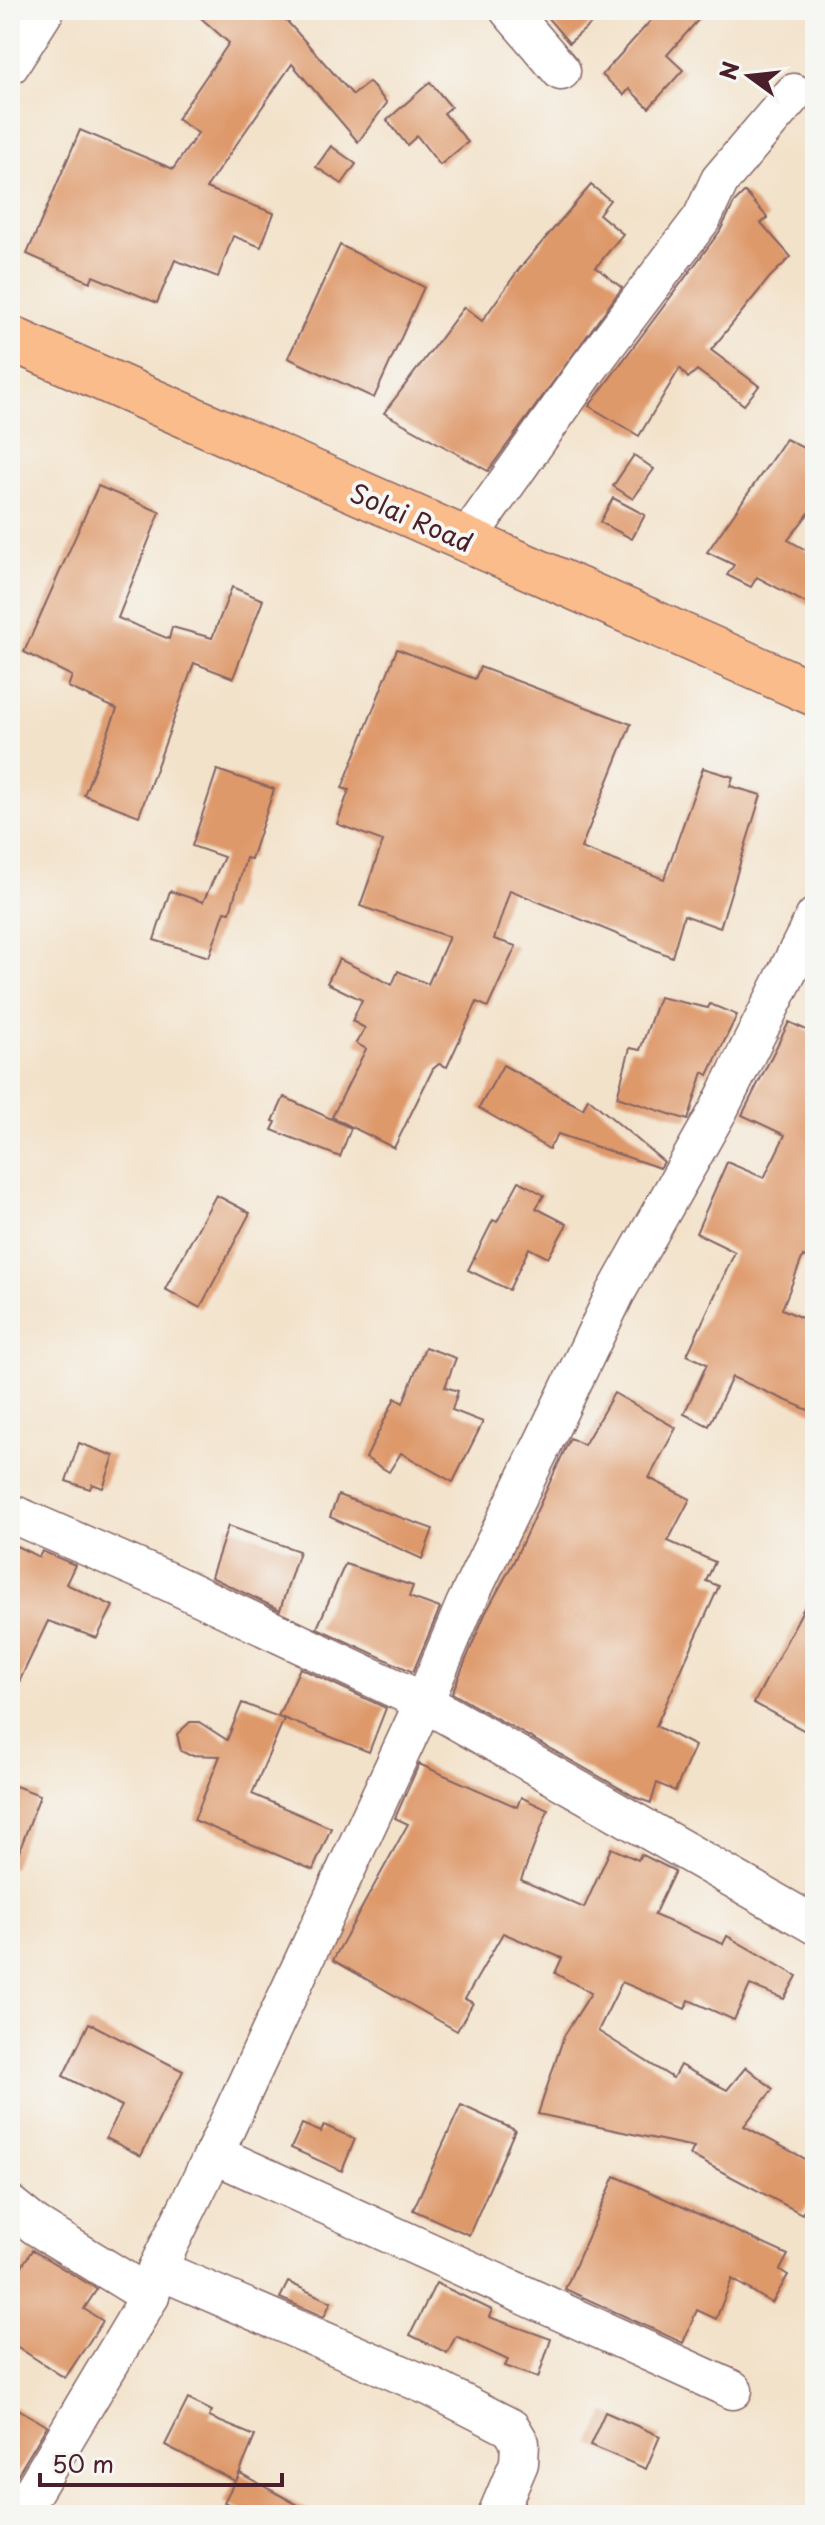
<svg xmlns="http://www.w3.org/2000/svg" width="825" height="2525" font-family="'Playpen Sans',sans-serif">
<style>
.building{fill:#de996a}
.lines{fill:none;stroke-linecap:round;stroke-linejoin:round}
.minor-casing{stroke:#856363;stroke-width:41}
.trunk-casing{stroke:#856363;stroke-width:47}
.minor{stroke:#fff;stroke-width:38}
.trunk{stroke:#fabc8b;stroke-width:44}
.labels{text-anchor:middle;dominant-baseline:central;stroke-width:8;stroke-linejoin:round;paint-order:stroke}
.street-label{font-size:26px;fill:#4a1f2b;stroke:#f6f6f2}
</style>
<rect width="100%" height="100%" fill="#f6f6f2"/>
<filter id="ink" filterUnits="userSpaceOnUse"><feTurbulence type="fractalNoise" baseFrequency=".0125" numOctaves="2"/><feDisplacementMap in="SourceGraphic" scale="16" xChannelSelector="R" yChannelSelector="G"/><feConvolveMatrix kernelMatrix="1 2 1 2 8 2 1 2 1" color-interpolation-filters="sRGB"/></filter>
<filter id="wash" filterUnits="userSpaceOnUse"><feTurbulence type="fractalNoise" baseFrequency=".006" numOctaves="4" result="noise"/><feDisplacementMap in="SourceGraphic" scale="32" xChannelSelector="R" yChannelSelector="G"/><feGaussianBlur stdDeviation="1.8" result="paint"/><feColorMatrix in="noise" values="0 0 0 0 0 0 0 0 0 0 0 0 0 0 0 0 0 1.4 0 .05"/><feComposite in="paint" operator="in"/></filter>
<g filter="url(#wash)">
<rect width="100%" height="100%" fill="#f3e2ca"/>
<g id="blocks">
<g class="building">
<path d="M192,10H277L353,95L369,82L387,103L358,142L292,64L206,188L274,213L261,247L233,236L218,277L175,260L157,303L93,276L90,282L27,254L80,130L173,169L198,133L177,119L229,43Z"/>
<path d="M541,10H607L569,43Z"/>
<path d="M660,10H707L667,55L683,70L649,108L629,89L624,95L602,75Z"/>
<path d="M430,82L451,107L444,113L468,142L440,165L417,136L407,145L387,120Z"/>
<path d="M331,146L356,164L342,184L316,167Z"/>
<path d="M591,185L610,200L599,214L623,234L596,267L622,288L488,471L384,413L464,307L482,321L519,269Z"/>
<path d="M745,192L768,218L761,223L791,257L770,277L711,350L759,386L744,405L697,370L688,378L680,368L639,436L589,406L720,231L734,203Z"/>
<path d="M340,245L424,287L374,398L288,358Z"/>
<path d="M786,439L815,454V505L788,540L815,555V608L757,577L751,587L727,575L734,565L707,552Z"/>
<path d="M634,455L654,469L633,499L613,486Z"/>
<path d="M98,486L160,512L118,618L169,639L172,627L212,638L232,587L263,600L233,678L194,663L139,816L84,795L117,709L68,687L72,676L24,652Z"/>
<path d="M613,498L645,515L632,539L600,522Z"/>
<path d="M397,649L475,679L480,667L631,724L581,848L664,879L703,768L733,777L730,786L761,795L720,928L684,915L672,957L510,890L494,939L516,946L488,1007L477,1002L447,1067L439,1064L433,1069L394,1148L332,1117L366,1049L356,1043L365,1028L352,1021L362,1000L327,983L339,959L392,985L398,971L428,984L449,937L360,906L383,841L337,824L349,790L342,788Z"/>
<path d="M217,770L274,789L251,859L246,858L230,912L225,911L209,957L154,940L170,891L203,902L224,857L192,846Z"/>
<path d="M659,997L708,1008L710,1004L737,1015L708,1075L703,1072L688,1120L617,1097L630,1048L640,1050Z"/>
<path d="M789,1022L815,1034V1262L803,1256L782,1309L815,1324V1413L732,1377L709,1426L684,1414L707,1364L687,1355L735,1252L696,1233L727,1162L764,1178L785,1135L742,1115Z"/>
<path d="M503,1065L583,1109L588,1098L664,1162L660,1168L558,1134L549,1149L479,1108Z"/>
<path d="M284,1097L351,1128L340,1157L272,1130L276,1122L273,1121Z"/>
<path d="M519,1181L544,1195L536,1208L567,1224L548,1258L529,1248L509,1290L468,1270L493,1220L497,1222Z"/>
<path d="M216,1195L250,1213L200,1308L165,1289Z"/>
<path d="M425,1347L456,1358L445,1387L458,1391L452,1410L483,1422L453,1482L401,1453L389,1472L366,1458L395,1398L403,1403Z"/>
<path d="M614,1393L676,1428L649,1478L690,1499L668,1541L715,1562L706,1581L719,1586L656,1726L695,1746L675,1791L657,1783L651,1803L637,1798L452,1693L485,1614L513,1563L570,1438L584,1445Z"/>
<path d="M79,1443L114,1456L103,1488L92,1484L90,1489L66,1481Z"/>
<path d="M338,1495L433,1529L422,1559L330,1517Z"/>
<path d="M228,1526L299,1551L280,1610L211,1577Z"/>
<path d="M10,1543L39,1557L42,1551L75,1565L66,1584L113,1606L97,1638L48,1621L10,1701Z"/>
<path d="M345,1564L413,1586L409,1597L440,1608L413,1672L317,1628Z"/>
<path d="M815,1587V1712L805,1731L754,1703Z"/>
<path d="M300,1668L386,1708L369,1752L278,1716Z"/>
<path d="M242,1703L284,1719L252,1794L331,1828L313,1870L194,1820L220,1756L189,1755L181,1751L177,1734L190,1722H199L227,1740Z"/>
<path d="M419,1764L517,1807L521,1797L548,1810L521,1880L584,1908L611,1848L638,1860L641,1854L675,1871L654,1915L723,1944L727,1936L797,1976L784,1999L750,1985L734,2020L689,2000L685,2009L622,1982L598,2031L673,2078L680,2065L727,2090L746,2067L773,2089L744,2126L815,2164V2190L802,2214L690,2155L694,2147L538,2114L564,2036L591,1993L555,1973L562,1958L503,1933L465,1999L473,2003L457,2031L333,1960L408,1824L395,1818Z"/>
<path d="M10,1784L40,1795L13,1868L10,1867Z"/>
<path d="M89,2023L183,2071L141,2156L106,2138L122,2106L63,2076Z"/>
<path d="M461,2105L515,2130L469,2235L413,2210Z"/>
<path d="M302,2124L321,2132L324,2125L355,2139L342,2171L291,2148Z"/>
<path d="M615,2176L788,2255L780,2270L788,2275L772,2303L732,2279L716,2319L697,2310L683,2343L565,2289Z"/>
<path d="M32,2250L97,2289L84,2309L103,2321L65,2378L10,2342V2285Z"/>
<path d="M288,2282L331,2302L324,2317L280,2298Z"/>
<path d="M436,2283L492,2310L489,2317L551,2339L538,2378L505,2366L508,2360L456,2336L447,2353L410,2335Z"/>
<path d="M188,2399L212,2411L209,2417L255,2436L236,2481L240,2473L316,2515H249L224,2502L235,2481L165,2445Z"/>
<path d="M10,2404L47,2426L10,2487Z"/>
<path d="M605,2412L660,2436L646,2469L590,2445Z"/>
</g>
</g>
</g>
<g filter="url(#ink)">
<use href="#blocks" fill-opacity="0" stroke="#856363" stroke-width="2"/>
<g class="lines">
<g class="minor-casing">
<g id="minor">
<path d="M509,10L561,71"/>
<path d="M10,65L45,10"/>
<path d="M466,540L587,370L702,218L720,180L794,93"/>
<path d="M10,1513L167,1581L424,1702L815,1925"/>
<path d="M214,2154L733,2390"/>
<path d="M10,2205L36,2226L150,2296"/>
<path d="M157,2269L433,2388L511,2428L520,2443L519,2463L497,2515"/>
<path d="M19,2515L150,2296L157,2269L214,2154L424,1702L465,1605L615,1294L719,1109L815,917"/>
</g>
</g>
<g class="trunk-casing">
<path id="trunk" d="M10,338L815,694"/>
</g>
<use href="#minor" class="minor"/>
<use href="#trunk" class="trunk"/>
</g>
</g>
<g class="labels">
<g class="street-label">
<text transform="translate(412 517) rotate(24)">Solai Road</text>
</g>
</g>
<rect width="825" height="2525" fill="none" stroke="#f6f6f2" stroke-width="40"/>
<g transform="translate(749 76) rotate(285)" stroke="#f6f6f2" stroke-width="6" paint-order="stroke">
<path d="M0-6L14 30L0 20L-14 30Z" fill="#4a1f2b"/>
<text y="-12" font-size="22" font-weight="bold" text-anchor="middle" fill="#4a1f2b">N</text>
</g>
<path d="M40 2473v12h242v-12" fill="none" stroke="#4a1f2b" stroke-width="4"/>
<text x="52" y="2473" font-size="24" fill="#4a1f2b" stroke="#f6f6f2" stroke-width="6" paint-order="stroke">50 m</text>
</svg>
